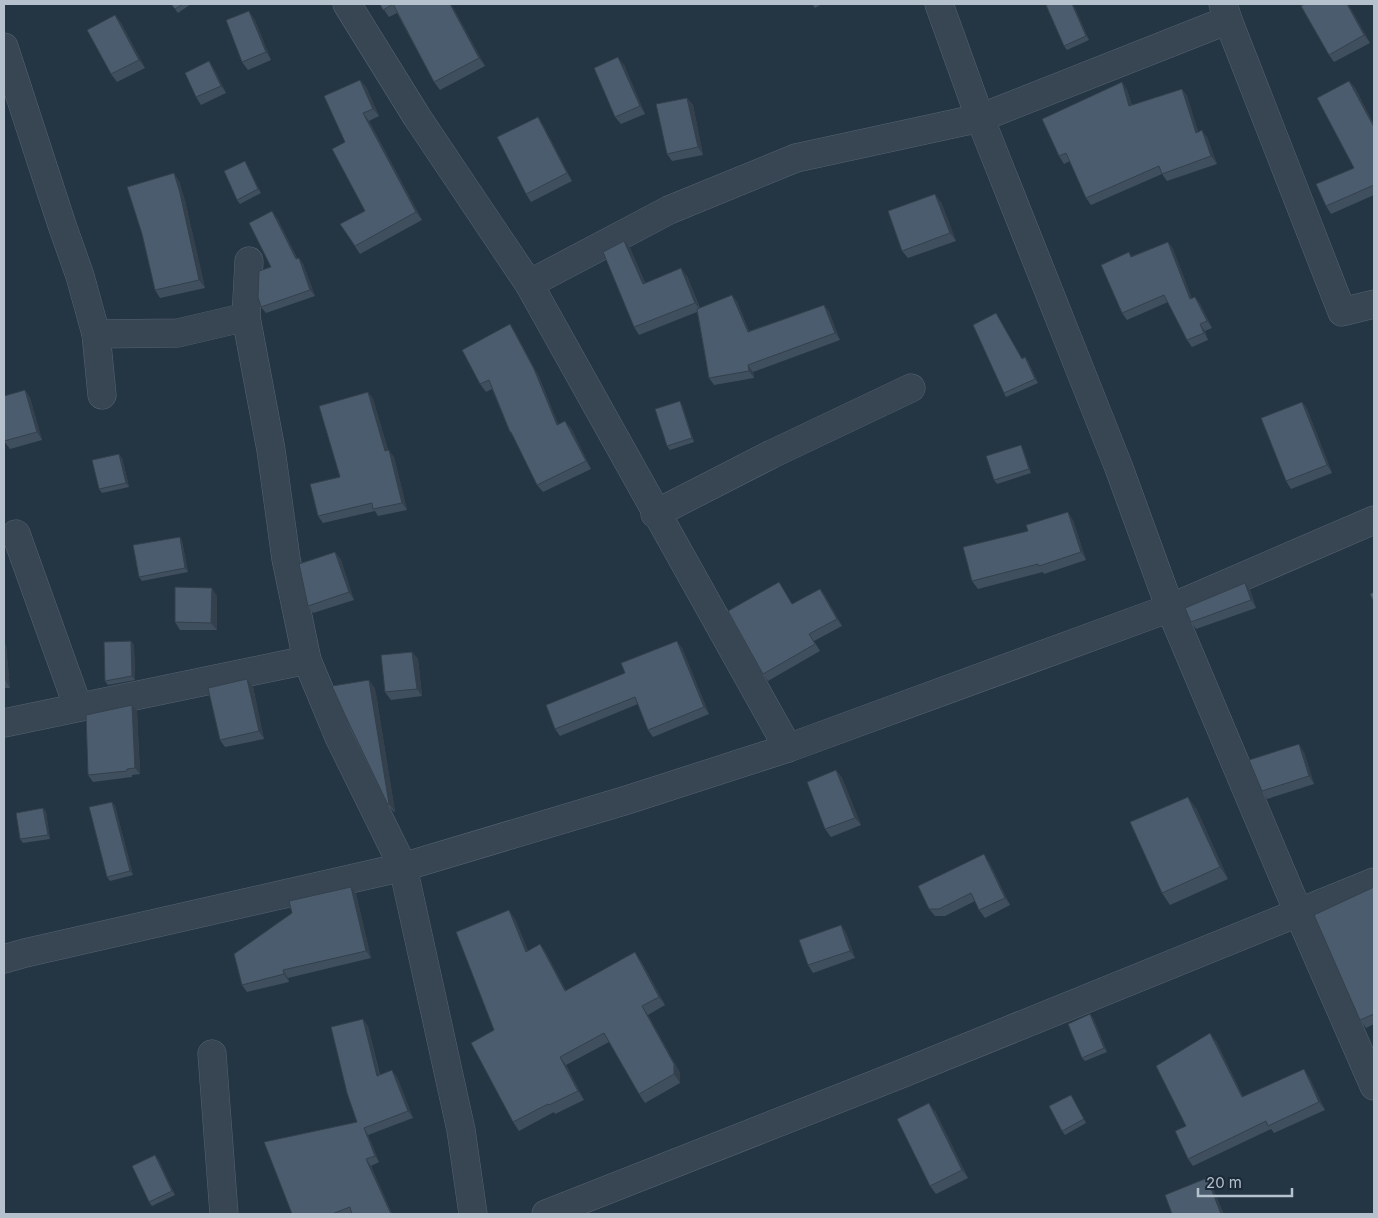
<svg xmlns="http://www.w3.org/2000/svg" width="1378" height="1218" font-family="Inter,sans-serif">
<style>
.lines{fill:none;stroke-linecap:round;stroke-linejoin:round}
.street-casing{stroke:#566470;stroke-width:29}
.street{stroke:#384653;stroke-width:28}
.wall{fill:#404f5e}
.shaded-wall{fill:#34404c}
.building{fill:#4a5c6d;stroke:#34404c}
</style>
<rect width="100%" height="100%" fill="#243544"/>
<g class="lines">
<g class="street-casing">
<g id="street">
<path d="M347,4L417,117L529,284L788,748"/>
<path d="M939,4L980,118L1119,468L1170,608L1299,914L1374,1086"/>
<path d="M1223,4L1228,20L1342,312L1374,304"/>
<path d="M4,47L62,225L80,276L96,334L102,395"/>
<path d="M249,261L246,317L271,450L286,559L307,660L339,737L403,867L461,1130L473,1214"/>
<path d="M529,284L669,210L796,158L980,118L1228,20"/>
<path d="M96,334L178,333L246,317"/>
<path d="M655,514L772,454L911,388"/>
<path d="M16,534L78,707"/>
<path d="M4,723L307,660"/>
<path d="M4,959L25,953L403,867L627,800L788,748L1170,608L1374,520"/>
<path d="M212,1054L224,1214"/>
<path d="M546,1214L896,1076L1374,882"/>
</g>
</g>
<use href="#street" class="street"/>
</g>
<g class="wall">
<path d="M171,4H191L178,13Z"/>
<path d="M380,4H451L485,66L440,90L434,82L397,13L389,17Z"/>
<path d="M812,4H822L815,8Z"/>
<path d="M1050,4H1073L1089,40L1067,50L1064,46Z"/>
<path d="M1305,4H1348L1370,43L1334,62L1329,55Z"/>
<path d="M115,15L121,23L145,68L117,82L111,74Z"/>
<path d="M254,18L271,60L248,70L242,62Z"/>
<path d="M209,61L214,69L226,93L201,105L196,97Z"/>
<path d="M624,65L645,114L621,124L615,117Z"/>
<path d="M360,80L366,87L379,116L369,121L422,220L360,254L340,224L365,211Z"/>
<path d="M1349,81L1355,88L1374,125V195L1331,214L1326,206L1354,168Z"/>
<path d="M1122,82L1127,90L1132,105L1182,89L1187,96L1198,132L1207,137L1217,164L1167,181L1162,174L1091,205L1086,198L1070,161L1064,164L1059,156Z"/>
<path d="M687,98L693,105L703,155L672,161L667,154Z"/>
<path d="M543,125L572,181L531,202L526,194Z"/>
<path d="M247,165L261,193L240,204L237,200Z"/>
<path d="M179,181L185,201L205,288L160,298L155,290Z"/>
<path d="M941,202L956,241L908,258L902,251Z"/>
<path d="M277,218L297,258H299L303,264L315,296L266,313L261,307L271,267Z"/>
<path d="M1168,242L1173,249L1192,299L1195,297L1200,304L1212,328L1205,331L1208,340L1192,347L1187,340L1168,302L1127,320L1122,313L1132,256Z"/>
<path d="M630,248L645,283L687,276L700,308L732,295L737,302L749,331L824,305L829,312L840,340L753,372L754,378L714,385L709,378L697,312L639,335L634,327Z"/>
<path d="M998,317L1022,358L1025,357L1028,361L1038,383L1006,397L1004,393Z"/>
<path d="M510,324L515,332L539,377L558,424L571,428L591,469L543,492L537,485L516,440L510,432L492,389L486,392L480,384Z"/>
<path d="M25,390L30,398L42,440L10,449L4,441Z"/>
<path d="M368,392L373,399L388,450L394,457L407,510L378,516L375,511L323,523L318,516L340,477Z"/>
<path d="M1302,402L1307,409L1332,473L1291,489L1286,481Z"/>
<path d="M682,405L694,442L670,450L667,446Z"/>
<path d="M1023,449L1031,473L997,484L994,480Z"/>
<path d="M122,458L129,487L102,493L99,489Z"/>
<path d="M1073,520L1086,560L1044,574L1043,572L978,589L972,581Z"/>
<path d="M180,537L182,541L188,572L142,581L139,577Z"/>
<path d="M335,552L341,560L354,600L313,613L308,606Z"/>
<path d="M779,582L792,604L820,589L825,596L842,626L814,641L820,651L768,681L763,674Z"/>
<path d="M1250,590L1256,608L1196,629L1191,622Z"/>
<path d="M217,596V630H180L175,622Z"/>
<path d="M131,641L134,645L135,680L108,685L105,681Z"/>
<path d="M4,642L6,646L10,688H4Z"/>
<path d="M682,648L709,714L653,737L648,730L638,704L560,736L555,729L625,673Z"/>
<path d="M412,652L418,659L422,696L391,700L385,692Z"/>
<path d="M253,687L264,739L225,747L220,740Z"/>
<path d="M375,688L395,812H394L388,805Z"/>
<path d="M132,705L137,711L140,774L132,775V777L93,782L88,775Z"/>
<path d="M1304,752L1314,784L1267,799L1262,791Z"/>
<path d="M836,770L842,778L861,825L831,837L825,829Z"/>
<path d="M112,802L115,806L133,875L110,881L107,877Z"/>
<path d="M43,808L46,812L50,839L23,843L20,839Z"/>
<path d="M1196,808L1228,879L1170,905L1162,893Z"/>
<path d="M989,862L1010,905L985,918L979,910L975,901L945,916H935L929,909Z"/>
<path d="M1374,887V1024L1366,1028L1360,1020Z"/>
<path d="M356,894L371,958L288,978L289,982L247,992L242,985Z"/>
<path d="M515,919L528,951L540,944L546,953L566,991L641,961L665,1005L648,1015L680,1073V1083L645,1103L639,1094L609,1042L566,1065L584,1100L555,1114L554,1112L519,1131L513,1122L494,1030Z"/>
<path d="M841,925L846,933L855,958L813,973L808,965Z"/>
<path d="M1090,1014L1093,1018L1107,1052L1085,1061L1082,1058Z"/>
<path d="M368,1026L380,1075L397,1077L413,1118L368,1135L379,1162L371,1166L392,1214H292L357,1122Z"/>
<path d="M1216,1041L1243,1097L1309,1077L1325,1110L1274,1133L1271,1129L1193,1166L1188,1159L1186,1126Z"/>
<path d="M1071,1095L1086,1123L1065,1135L1062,1131Z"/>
<path d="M935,1111L968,1178L936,1194L930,1186Z"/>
<path d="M158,1159L175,1195L152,1206L149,1202Z"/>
</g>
<g class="shaded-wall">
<path d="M450,4H451L485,66L479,58Z"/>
<path d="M1072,4H1073L1089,40L1086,36Z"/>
<path d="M1347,4H1348L1370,43L1364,35Z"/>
<path d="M249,11L254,18L271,60L266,52Z"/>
<path d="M115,15L121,23L145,68L139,60Z"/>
<path d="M618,57L624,65L645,114L640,106Z"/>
<path d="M209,61L214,69L226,93L221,86Z"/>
<path d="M360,80L366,87L379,116L373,109Z"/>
<path d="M1349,81L1355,88L1374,125V127Z"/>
<path d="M1122,82L1127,90L1134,113L1129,106Z"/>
<path d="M1182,89L1187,96L1201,140L1196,133Z"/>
<path d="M687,98L693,105L703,155L698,147Z"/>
<path d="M363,113L369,121L422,220L416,212Z"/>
<path d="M538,117L543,125L572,181L567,173Z"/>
<path d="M1202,130L1207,137L1217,164L1211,156Z"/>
<path d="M245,161L261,193L258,189Z"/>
<path d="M174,173L179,181L185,201L205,288L199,280Z"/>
<path d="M935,194L941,202L956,241L950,233Z"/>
<path d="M272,211L277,218L300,265L296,259Z"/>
<path d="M624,241L630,248L648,292L643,284Z"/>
<path d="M1168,242L1173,249L1195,307L1190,299Z"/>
<path d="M299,258L303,264L315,296L310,290Z"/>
<path d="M681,268L687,276L700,310L695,303Z"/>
<path d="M732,295L737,302L752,339L748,332Z"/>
<path d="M1195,297L1200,304L1212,328L1207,321Z"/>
<path d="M824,305L829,312L840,340L835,333Z"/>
<path d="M510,324L515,332L539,377L562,433L557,425Z"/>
<path d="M1200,324L1205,331L1208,340L1204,333Z"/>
<path d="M1025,357L1028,361L1038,383L1035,379Z"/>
<path d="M748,365L753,372L754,378L749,371Z"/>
<path d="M25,390L30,398L42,440L37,432Z"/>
<path d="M368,392L373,399L390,458L385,451Z"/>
<path d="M680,401L682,405L694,442L692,438Z"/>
<path d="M1302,402L1307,409L1332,473L1327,465Z"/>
<path d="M565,421L571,428L591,469L586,461Z"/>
<path d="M1021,445L1023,449L1031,473L1029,469Z"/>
<path d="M389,450L394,457L407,510L402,503Z"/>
<path d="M119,454L122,458L129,487L126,483Z"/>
<path d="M1068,512L1073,520L1086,560L1081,552Z"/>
<path d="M180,537L182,541L188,572L185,568Z"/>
<path d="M335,552L341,560L354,600L349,592Z"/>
<path d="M1245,583L1250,590L1256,608L1251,600Z"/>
<path d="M212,588L217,596V630L211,623Z"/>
<path d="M820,589L825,596L842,626L837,619Z"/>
<path d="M131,641L134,645L135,680L132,676Z"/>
<path d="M677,641L682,648L709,714L704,707Z"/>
<path d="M4,642L6,646L10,688L5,680Z"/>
<path d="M412,652L418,659L422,696L417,689Z"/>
<path d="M247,679L253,687L264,739L259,731Z"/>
<path d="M369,680L375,688L395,812L389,804Z"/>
<path d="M132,705L137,711L140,774L135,768Z"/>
<path d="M1299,744L1304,752L1314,784L1309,776Z"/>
<path d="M836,770L842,778L861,825L855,818Z"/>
<path d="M1188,797L1196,808L1228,879L1220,867Z"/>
<path d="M112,802L115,806L133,875L130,871Z"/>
<path d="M43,808L46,812L50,839L48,835Z"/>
<path d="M984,854L989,862L1010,905L1005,898Z"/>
<path d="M351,887L356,894L371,958L366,951Z"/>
<path d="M509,910L515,919L532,961L526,952Z"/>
<path d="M841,925L846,933L855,958L850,951Z"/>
<path d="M540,944L546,953L571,1000L565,991Z"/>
<path d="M635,952L641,961L665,1005L659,997Z"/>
<path d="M283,970L288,978L289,982L284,974Z"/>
<path d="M642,1006L648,1015L680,1073V1083L674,1074Z"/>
<path d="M1090,1014L1093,1018L1107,1052L1104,1048Z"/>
<path d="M363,1019L368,1026L381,1083L377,1076Z"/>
<path d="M1210,1033L1216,1041L1247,1105L1242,1097Z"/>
<path d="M560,1057L566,1065L584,1100L578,1091Z"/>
<path d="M1304,1069L1309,1077L1325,1110L1319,1102Z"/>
<path d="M392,1070L397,1077L413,1118L408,1111Z"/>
<path d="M929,1103L935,1111L968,1178L962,1170Z"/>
<path d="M364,1128L368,1135L379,1162L375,1156Z"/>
<path d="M155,1155L158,1159L175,1195L172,1191Z"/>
<path d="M366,1159L371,1166L392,1214H391Z"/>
<path d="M1207,1178L1212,1186L1224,1214H1221Z"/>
</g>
<g class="building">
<path d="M171,4H183L175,9Z"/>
<path d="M380,4H450L479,58L434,82L393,4L383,10Z"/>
<path d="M1050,4H1072L1086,36L1064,46L1046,5Z"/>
<path d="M1305,4H1347L1364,35L1329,55L1301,6Z"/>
<path d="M249,11L266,52L242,62L226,20Z"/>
<path d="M115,15L139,60L111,74L87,30Z"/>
<path d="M618,57L640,106L615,117L594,68Z"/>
<path d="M209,61L221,86L196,97L185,73Z"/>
<path d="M360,80L373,109L363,113L416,212L355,246L340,224L365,211L332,149L345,142L324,96Z"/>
<path d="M1349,81L1374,127V185L1326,206L1316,184L1354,168L1317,98Z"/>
<path d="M1122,82L1129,106L1182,89L1196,133L1202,130L1211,156L1162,174L1159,166L1086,198L1066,153L1059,156L1042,119Z"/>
<path d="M687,98L698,147L667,154L656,104Z"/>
<path d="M538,117L567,173L526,194L497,137Z"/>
<path d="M245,161L258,189L237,200L224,171Z"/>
<path d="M174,173L180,193L199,280L155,290L142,234L127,187Z"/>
<path d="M935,194L950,233L902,251L888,211Z"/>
<path d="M272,211L296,259L299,258L310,290L261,307L258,297L259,271L271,267L249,223Z"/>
<path d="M624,241L643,284L681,268L695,303L634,327L603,252Z"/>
<path d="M1168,242L1190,299L1195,297L1207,321L1200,324L1204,333L1187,340L1164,295L1122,313L1101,265L1129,252L1131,257Z"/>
<path d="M732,295L748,332L824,305L835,333L748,365L749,371L709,378L697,309Z"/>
<path d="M996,313L1022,359L1025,357L1035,379L1004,393L973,325Z"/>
<path d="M510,324L534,369L557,425L565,421L586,461L537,485L511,432H510L489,380L480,384L462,350Z"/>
<path d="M25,390L37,432L4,441V396Z"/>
<path d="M368,392L385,451L389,450L402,503L373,509L372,503L318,516L310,484L340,477L319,406Z"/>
<path d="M680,401L692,438L667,446L655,409Z"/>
<path d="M1302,402L1327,465L1286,481L1261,418Z"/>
<path d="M1021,445L1029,469L994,480L986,456Z"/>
<path d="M119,454L126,483L99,489L92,460Z"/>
<path d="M1068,512L1081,552L1039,566L1038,564L972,581L963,547L1028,531L1026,525Z"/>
<path d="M180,537L185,568L139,577L133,545Z"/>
<path d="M335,552L349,592L308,606L299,564Z"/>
<path d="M779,582L792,604L820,589L837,619L809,634L815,644L763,674L728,611Z"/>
<path d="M1245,583L1251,600L1191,622L1185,608Z"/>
<path d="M175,587L212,588L211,623L175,622Z"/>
<path d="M1374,592V602L1370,594Z"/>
<path d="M131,641L132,676L105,681L104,642Z"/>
<path d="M677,641L704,707L648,730L635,697L555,729L546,705L625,673L621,663Z"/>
<path d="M412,652L417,689L385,692L381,655Z"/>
<path d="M247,679L259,731L220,740L208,688Z"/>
<path d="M369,680L389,804L388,805L345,715L332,686Z"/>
<path d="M132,705L135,768L127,769V771L88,775L86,715Z"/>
<path d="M1299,744L1309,776L1262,791L1249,760Z"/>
<path d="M836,770L855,818L825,829L807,782Z"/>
<path d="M1188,797L1220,867L1162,893L1130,822Z"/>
<path d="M112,802L130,871L107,877L89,807Z"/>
<path d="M43,808L48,835L20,839L16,813Z"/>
<path d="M984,854L1005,898L979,910L971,893L939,909H929L918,886Z"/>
<path d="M351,887L366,951L283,970L284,974L242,985L234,954L292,913L289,901Z"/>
<path d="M1374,887V1014L1360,1020L1314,915Z"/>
<path d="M509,910L526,952L540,944L565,991L635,952L659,997L642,1006L674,1064V1074L639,1094L604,1033L560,1057L578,1091L549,1105L548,1104L513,1122L471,1043L494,1030L456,932Z"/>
<path d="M841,925L850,951L808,965L799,940Z"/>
<path d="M1090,1014L1104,1048L1082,1058L1068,1024Z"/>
<path d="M363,1019L377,1076L392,1070L408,1111L364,1128L375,1156L366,1159L391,1214H352L350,1207L332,1214H292L264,1142L357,1122L347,1093L331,1027Z"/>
<path d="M1210,1033L1242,1097L1304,1069L1319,1102L1268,1126L1266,1121L1188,1159L1175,1131L1186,1126L1156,1066Z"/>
<path d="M1071,1095L1084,1119L1062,1131L1049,1106Z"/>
<path d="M929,1103L962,1170L930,1186L897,1119Z"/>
<path d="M155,1155L172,1191L149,1202L132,1166Z"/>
<path d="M1207,1178L1221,1214H1172L1165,1195Z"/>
</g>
<rect width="1378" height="1218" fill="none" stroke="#b5c1cd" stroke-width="10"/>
<path d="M1198 1188v8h94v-8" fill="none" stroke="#b5c1cd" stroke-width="2.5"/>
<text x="1206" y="1188" font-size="15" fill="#b5c1cd" stroke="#1d2b38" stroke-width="4" paint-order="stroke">20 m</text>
</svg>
